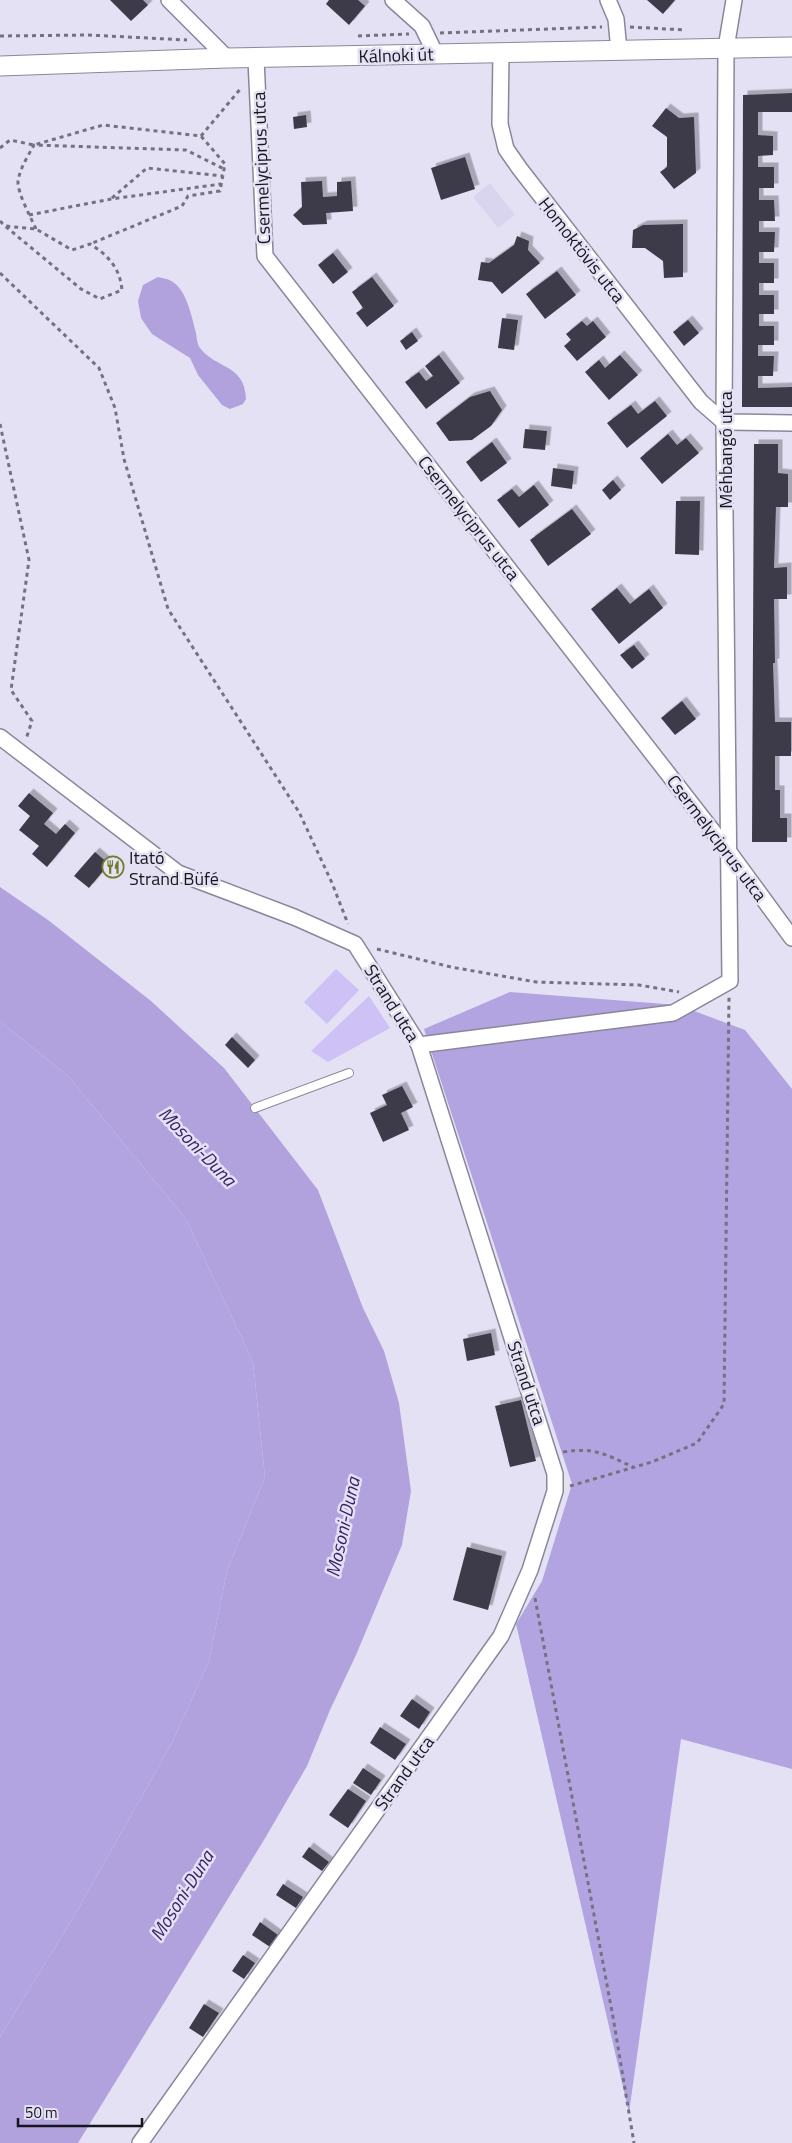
<svg xmlns="http://www.w3.org/2000/svg" width="792" height="2143" font-family="'Titillium Web',sans-serif">
<style>
.built{fill:#dad5ef}
.green{fill:#cdc1f5}
.forest{fill:#b2a4e0}
.water{fill:#b1a2de}
.building{fill:#3e3b4a;filter:url(#shadow)}
.lines{fill:none;stroke-linecap:round;stroke-linejoin:round}
.service-casing{stroke:#8b8799;stroke-width:10}
.minor-casing{stroke:#8b8799;stroke-width:18}
.tertiary-casing{stroke:#8b8799;stroke-width:21}
.path{stroke:#75727f;stroke-width:3;stroke-dasharray:4 4;stroke-linecap:butt}
.service{stroke:#fff;stroke-width:8}
.minor{stroke:#fff;stroke-width:15}
.tertiary{stroke:#fff;stroke-width:19}
.labels{text-anchor:middle;dominant-baseline:central;stroke-width:5;stroke-linejoin:round;paint-order:stroke}
.street-label{font-size:18px;fill:#17161d;stroke:#e5e1f5}
.poi-label{font-size:18px;fill:#17161d;stroke:#e5e1f5;text-anchor:start}
.water-label{font-size:19px;font-style:italic;fill:#371e64;stroke:#e5e1f5}
</style>
<defs>
<filter id="shadow"><feDropShadow dx="4.5" dy="-4.5" stdDeviation="0" flood-color="#0004"/></filter>
</defs>
<rect width="100%" height="100%" fill="#e5e1f5"/>
<path class="built" d="M490,183L515,215L498,228L473,197Z"/>
<g class="green">
<path d="M336,969L359,990L327,1024L304,1002Z"/>
<path d="M369,996L390,1028L328,1062L311,1051Z"/>
</g>
<g class="forest">
<path d="M510,992L678,1005L745,1030L792,1089V1769L681,1739L629,2113L516,1624L542,1581L572,1484L424,1029Z"/>
<path d="M0,1021L69,1077L186,1219L253,1362L265,1477L227,1571L209,1661L172,1743L73,1918L0,2037Z"/>
</g>
<g class="water">
<path d="M158,277C162,278 169,279 173,282C187,291 192,318 196,333C197,339 197,344 200,348C216,369 245,364 246,399L243,404L230,409L222,405L198,375L190,358L152,334L141,318L138,301L143,285Z"/>
<path d="M0,887L48,920L151,1001L224,1068L318,1190L363,1308L384,1351L399,1403L411,1491L402,1545L356,1655L330,1710L307,1766L264,1840L78,2143H0V2037L73,1918L172,1743L209,1661L227,1571L265,1477L253,1362L186,1219L69,1077L0,1021Z"/>
</g>
<g class="building">
<path d="M110,0H143L148,5L131,21Z"/>
<path d="M329,0H358L365,6L349,25L326,4Z"/>
<path d="M647,0H675L663,14Z"/>
<path d="M792,93V112H758V135L773,136V155L758,156V167H774V188H759V200H774L775,221H759V232H775L774,252H759V263H774V283H759V295H774V314H759V326H774V345H758V356H774L773,376H758V388L792,387V407H742L743,95Z"/>
<path d="M666,108L679,118L694,117L696,173L674,189L660,172L667,167V137L652,126Z"/>
<path d="M306,115L307,127L294,129L293,117Z"/>
<path d="M465,157L475,189L441,200L431,168Z"/>
<path d="M322,181L323,197L337,196V182L351,181L353,211L326,213L327,224L303,225L293,215L302,207L301,182Z"/>
<path d="M683,224V277L664,278L663,261L645,248H632L633,230L643,225Z"/>
<path d="M517,236L529,241L528,250L540,263L502,294L492,282L478,280L481,262L489,263L514,245Z"/>
<path d="M333,253L348,272L333,284L318,265Z"/>
<path d="M557,271L576,295L545,319L526,294Z"/>
<path d="M372,277L394,306L367,327L356,313L363,308L352,292Z"/>
<path d="M502,318L518,320L514,350L498,348Z"/>
<path d="M688,320L699,333L684,346L673,332Z"/>
<path d="M582,321L587,326L593,321L606,337L577,361L564,346L571,340L566,334Z"/>
<path d="M412,332L418,341L406,350L400,341Z"/>
<path d="M439,355L460,383L426,409L405,382L419,372L426,381L433,376L425,366Z"/>
<path d="M620,355L638,375L609,400L585,372L599,360L605,368Z"/>
<path d="M490,391L502,410L491,426L472,440L449,441L436,423L470,397Z"/>
<path d="M655,401L667,416L627,448L607,423L631,405L638,414Z"/>
<path d="M525,429L547,431L545,450L523,448Z"/>
<path d="M668,434L677,445L686,438L699,453L662,484L640,458Z"/>
<path d="M492,442L507,463L481,482L466,462Z"/>
<path d="M754,444H778V473L788,474V507H776L774,568L787,567V599H774L775,663H773L775,722H791V756H775V790H780V818H787V842H752Z"/>
<path d="M553,468L574,471L572,489L551,486Z"/>
<path d="M613,480L621,490L610,500L602,490Z"/>
<path d="M534,485L549,505L519,528L497,500L512,489L519,497Z"/>
<path d="M676,501H700L699,555L675,554Z"/>
<path d="M572,509L591,534L548,566L530,540Z"/>
<path d="M617,588L630,604L649,589L663,608L619,644L591,609Z"/>
<path d="M634,645L645,659L632,669L620,655Z"/>
<path d="M682,701L696,719L675,735L661,718Z"/>
<path d="M29,793L53,813L44,824L56,834L65,824L75,833L47,867L32,854L39,846L19,830L30,816L18,806Z"/>
<path d="M95,852L109,864L89,888L74,876Z"/>
<path d="M232,1037L255,1060L248,1068L225,1045Z"/>
<path d="M402,1086L413,1107L401,1113L409,1130L383,1142L370,1113L387,1105L382,1095Z"/>
<path d="M491,1333L495,1355L467,1361L463,1339Z"/>
<path d="M521,1400L536,1461L510,1467L495,1406Z"/>
<path d="M467,1547L502,1556L488,1610L453,1600Z"/>
<path d="M412,1699L430,1712L419,1729L400,1716Z"/>
<path d="M380,1727L406,1744L395,1760L370,1743Z"/>
<path d="M363,1768L381,1780L371,1795L353,1783Z"/>
<path d="M348,1789L366,1801L348,1828L329,1815Z"/>
<path d="M309,1847L329,1862L322,1871L302,1857Z"/>
<path d="M283,1884L303,1897L296,1908L276,1895Z"/>
<path d="M260,1922L278,1935L270,1947L252,1935Z"/>
<path d="M243,1955L255,1963L244,1979L232,1971Z"/>
<path d="M204,2004L219,2013L203,2037L189,2028Z"/>
</g>
<g class="lines">
<g class="service-casing">
<path id="service" d="M255,1108L349,1073"/>
</g>
<g class="minor-casing">
<g id="minor">
<path d="M169,0L227,58"/>
<path d="M393,0L422,26L435,53"/>
<path d="M608,0L616,19L619,51"/>
<path d="M501,53L500,124L506,149L520,169L701,402L724,422L792,423"/>
<path d="M256,59L265,256L729,852L792,938"/>
<path d="M0,737L178,873L294,917L355,944L419,1045L555,1474V1491L530,1570L501,1636L140,2143"/>
<path d="M419,1045L673,1013L730,981L724,422L726,48L734,0"/>
</g>
</g>
<g class="tertiary-casing">
<path id="tertiary" d="M0,66L227,58L792,47"/>
</g>
<g class="path">
<path d="M630,27L686,30"/>
<path d="M440,33L602,27"/>
<path d="M0,36L88,35L187,40"/>
<path d="M358,36L409,34"/>
<path d="M201,136L242,87"/>
<path d="M0,148L10,140L34,145L103,125L201,136L225,164L220,191L188,196L182,206L90,244"/>
<path d="M112,198L147,168L223,176"/>
<path d="M29,215L111,199L221,184"/>
<path d="M0,221L5,226L81,289L100,299L122,290C120,268 108,255 90,244L72,250L36,229L5,226"/>
<path d="M36,229C31,218 17,192 18,181C20,168 28,156 34,145L186,150L224,169"/>
<path d="M0,273L99,368L115,408L124,459L168,609L299,812L332,883L348,924"/>
<path d="M0,424L29,560L11,690L32,721L26,739"/>
<path d="M377,949L451,967L536,982L639,985L679,992"/>
<path d="M563,1452C594,1447 605,1454 633,1467"/>
<path d="M570,1486L652,1462L697,1443L724,1404L729,997"/>
<path d="M535,1598L613,2017L634,2143"/>
</g>
<use href="#service" class="service"/>
<use href="#minor" class="minor"/>
<use href="#tertiary" class="tertiary"/>
</g>
<defs>
<g id="restaurant-ring" transform="scale(1.125)"><circle r="9.5" fill="#e5e1f5" stroke="#727c27" stroke-width="1.5"/><path d="M-5-6h1v4h1v-4h1v4h1v-4h1v5L-1.5 .5V6h-2V.5L-5-1ZM5-6V6H3V1.5H1.5Q1.5-4 5-6Z" fill="#727c27"/></g>
</defs>
<g fill-rule="evenodd">
<use href="#restaurant-ring" x="113" y="867"/>
</g>
<g class="labels">
<g class="street-label">
<text transform="translate(396 55) rotate(-2)">Kálnoki út</text>
<text transform="translate(261 168) rotate(-92)">Csermelyciprus utca</text>
<text transform="translate(582 250) rotate(52)">Homoktövis utca</text>
<text transform="translate(725 450) rotate(-90)">Méhbangó utca</text>
<text transform="translate(469 518) rotate(52)">Csermelyciprus utca</text>
<text transform="translate(717 838) rotate(53)">Csermelyciprus utca</text>
<text transform="translate(392 1003) rotate(58)">Strand utca</text>
<text transform="translate(527 1383) rotate(72)">Strand utca</text>
<text transform="translate(404 1773) rotate(-54)">Strand utca</text>
</g>
<g class="poi-label">
<text x="129" y="857">Itató<tspan x="129" dy="21">Strand Büfé</tspan></text>
</g>
<g class="water-label">
<text transform="translate(198 1146) rotate(46)">Mosoni-Duna</text>
<text transform="translate(342 1527) rotate(-78)">Mosoni-Duna</text>
<text transform="translate(181 1895) rotate(-58)">Mosoni-Duna</text>
</g>
</g>
<path d="M18 2118v8h124v-8" fill="none" stroke="#17161d" stroke-width="2.5"/>
<text x="25" y="2118" font-size="15" fill="#17161d" stroke="#e5e1f5" stroke-width="4" paint-order="stroke">50 m</text>
</svg>
